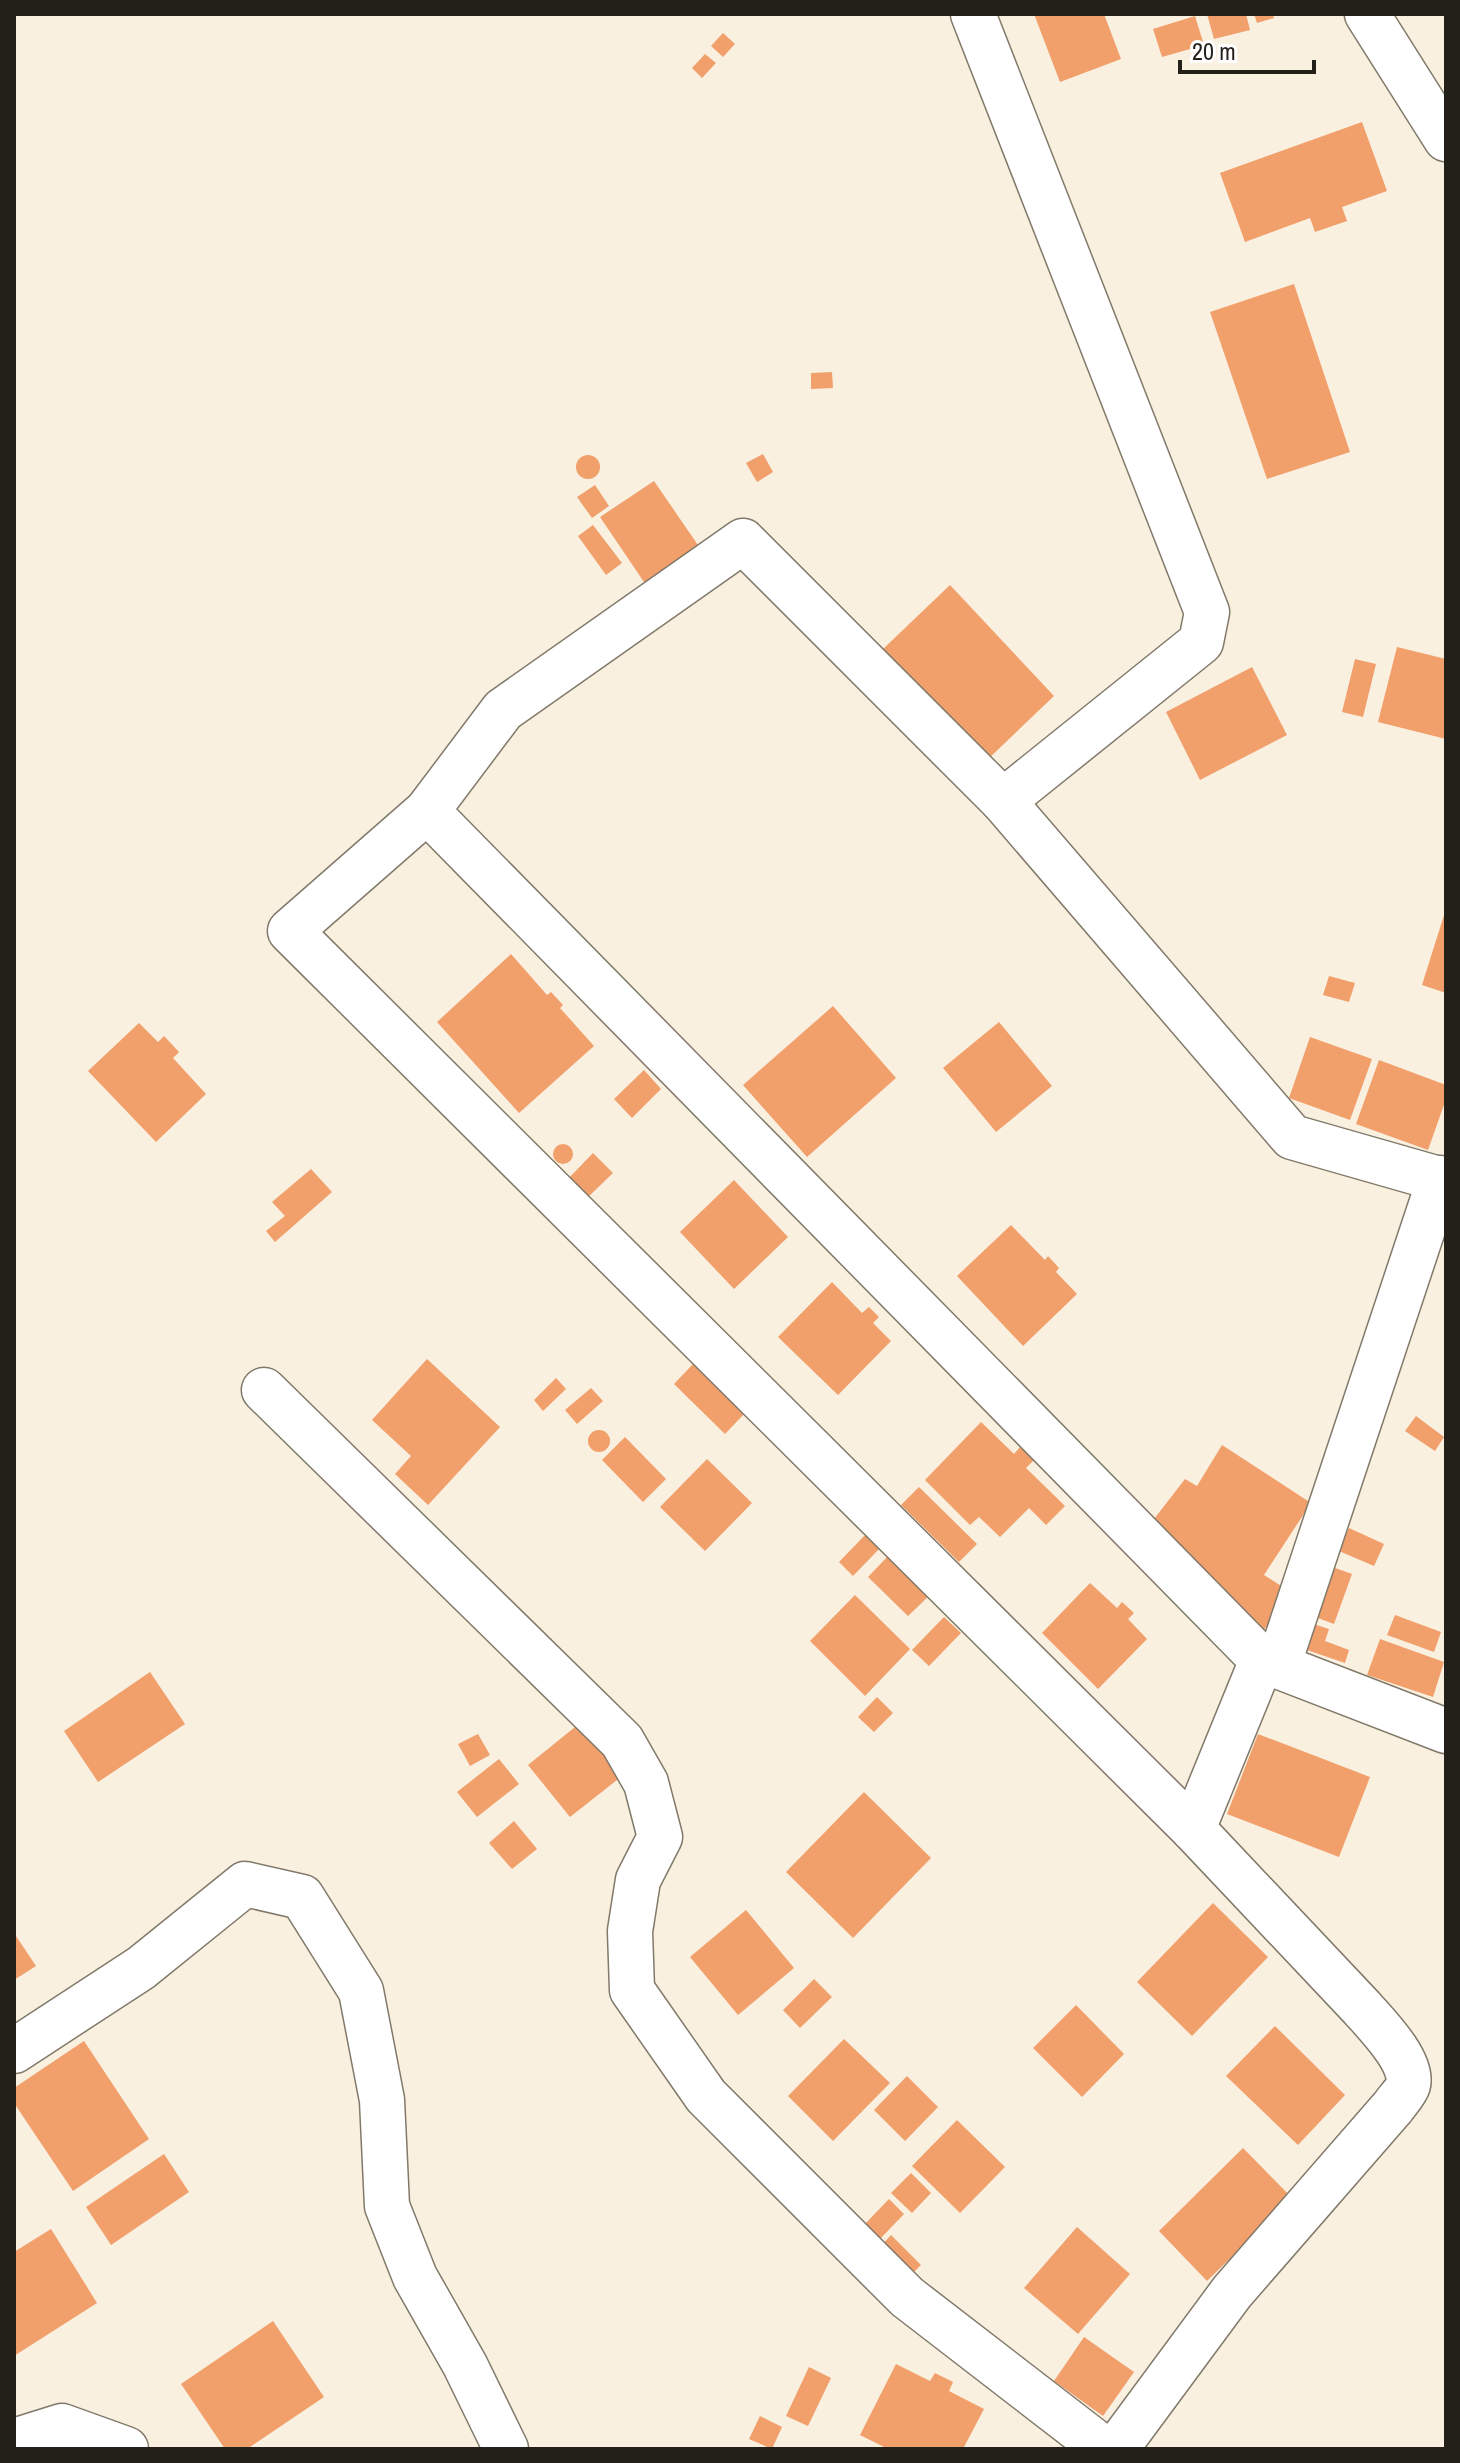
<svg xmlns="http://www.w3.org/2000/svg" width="1460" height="2463" font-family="'Archivo Narrow',sans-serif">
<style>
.building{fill:#f19f6b}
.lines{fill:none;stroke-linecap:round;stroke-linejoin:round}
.minor-casing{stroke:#81796a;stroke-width:47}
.minor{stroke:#fff;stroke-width:44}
</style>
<rect width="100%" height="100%" fill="#faf0e0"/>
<g class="building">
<path d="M1034,14H1104L1121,59L1060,82Z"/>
<path d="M1207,14H1246L1250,30L1214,39Z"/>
<path d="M1254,14H1273L1274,18L1257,23Z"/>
<path d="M1195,16L1204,45L1162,57L1153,29Z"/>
<path d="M723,33L735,44L723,57L711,46Z"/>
<path d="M705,54L716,63L702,78L692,68Z"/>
<path d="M1362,122L1387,191L1342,207L1347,221L1315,232L1310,218L1245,242L1220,173Z"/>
<path d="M1294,284L1350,452L1267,479L1210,312Z"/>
<path d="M832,372L833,388L811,389V373Z"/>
<path d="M763,454L773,472L757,482L746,463Z"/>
<circle cx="588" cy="467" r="12"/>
<path d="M654,481L700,548L646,585L600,517Z"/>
<path d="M595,485L609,506L592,518L577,497Z"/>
<path d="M593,525L622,563L606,575L578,536Z"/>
<path d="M950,585L1054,696L987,760L882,650Z"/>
<path d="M1397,647L1446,659V739L1378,722Z"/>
<path d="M1355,659L1376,664L1363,717L1342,712Z"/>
<path d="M1252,667L1287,735L1200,780L1166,712Z"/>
<path d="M1445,912H1446V993L1422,985Z"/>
<path d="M511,954L547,995L551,992L563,1005L560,1008L594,1046L519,1113L437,1022Z"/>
<path d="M1329,976L1355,983L1349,1002L1323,995Z"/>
<path d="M833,1006L896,1078L807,1157L743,1085Z"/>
<path d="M999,1022L1052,1086L996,1132L943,1068Z"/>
<path d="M139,1023L158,1042L164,1036L179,1052L173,1058L206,1094L156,1142L88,1071Z"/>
<path d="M1310,1037L1372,1059L1350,1120L1289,1098Z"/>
<path d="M1379,1060L1446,1085V1099L1428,1150L1356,1124Z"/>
<path d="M644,1070L661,1089L632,1118L614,1099Z"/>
<circle cx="563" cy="1154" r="10"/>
<path d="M593,1153L613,1173L586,1199L567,1180Z"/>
<path d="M311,1169L332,1192L275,1242L266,1231L285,1216L272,1202Z"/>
<path d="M734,1180L788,1237L734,1289L680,1232Z"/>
<path d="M1011,1225L1045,1260L1048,1256L1059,1268L1056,1272L1077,1294L1023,1346L957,1276Z"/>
<path d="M832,1282L862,1313L869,1307L879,1317L873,1323L891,1341L838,1395L778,1337Z"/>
<path d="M427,1359L500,1427L428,1505L395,1474L411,1456L372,1420Z"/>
<path d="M694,1363L745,1413L725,1434L674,1384Z"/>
<path d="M556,1378L566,1389L543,1411L534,1400Z"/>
<path d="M591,1388L603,1401L577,1424L565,1410Z"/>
<path d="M1416,1416L1444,1437L1435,1451L1405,1431Z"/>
<path d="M981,1422L1014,1454L1020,1447L1034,1460L1026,1468L1065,1506L1046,1525L1029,1508L1000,1537L979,1517L970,1525L925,1480Z"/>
<circle cx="599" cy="1441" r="11"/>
<path d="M625,1437L666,1479L643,1502L602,1460Z"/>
<path d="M1222,1445L1311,1503L1264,1575L1289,1591L1264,1630L1151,1523L1185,1479L1197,1486Z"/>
<path d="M707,1459L752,1503L705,1551L660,1507Z"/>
<path d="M919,1487L977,1544L959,1562L901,1505Z"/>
<path d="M1349,1528L1384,1544L1374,1566L1339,1551Z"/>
<path d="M867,1533L881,1547L853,1576L839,1562Z"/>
<path d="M889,1555L930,1595L908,1616L868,1577Z"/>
<path d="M1324,1564L1352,1574L1334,1624L1307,1614Z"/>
<path d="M1090,1583L1117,1608L1122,1602L1134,1613L1128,1619L1147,1639L1098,1689L1042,1633Z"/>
<path d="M855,1595L910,1649L865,1696L810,1641Z"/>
<path d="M1395,1615L1441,1632L1434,1652L1387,1635Z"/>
<path d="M944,1617L961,1633L929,1666L912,1650Z"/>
<path d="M1307,1622L1329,1629L1325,1641L1349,1650L1345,1663L1298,1647Z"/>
<path d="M1380,1639L1444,1662L1433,1697L1367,1675Z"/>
<path d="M150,1672L185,1724L98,1782L64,1731Z"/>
<path d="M877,1697L893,1713L874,1732L858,1717Z"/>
<path d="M580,1723L622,1776L570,1817L528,1765Z"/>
<path d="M478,1734L490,1755L470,1766L458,1744Z"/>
<path d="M1258,1734L1370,1777L1339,1857L1227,1814Z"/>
<path d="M499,1759L519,1784L477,1817L457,1792Z"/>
<path d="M864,1792L931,1858L853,1938L786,1872Z"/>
<path d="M514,1821L537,1849L512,1869L489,1843Z"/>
<path d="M1213,1903L1268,1957L1192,2036L1137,1982Z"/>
<path d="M746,1910L794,1968L738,2015L690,1957Z"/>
<path d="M14,1933L36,1966L14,1980Z"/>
<path d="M814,1979L832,1997L800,2028L783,2010Z"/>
<path d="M1076,2005L1124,2054L1082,2097L1033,2048Z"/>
<path d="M1275,2026L1345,2095L1298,2145L1226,2076Z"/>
<path d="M844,2039L890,2083L833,2141L788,2096Z"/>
<path d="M84,2041L149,2139L73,2191L14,2103V2088Z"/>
<path d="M907,2076L938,2107L905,2141L874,2110Z"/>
<path d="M957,2120L1005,2167L960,2213L912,2166Z"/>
<path d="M1243,2148L1292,2198L1207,2281L1159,2231Z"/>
<path d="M164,2154L189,2192L111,2245L86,2207Z"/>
<path d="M911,2173L931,2193L912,2213L891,2193Z"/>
<path d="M889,2199L904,2214L880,2239L865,2224Z"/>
<path d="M1077,2227L1130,2274L1078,2334L1024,2288Z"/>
<path d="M51,2229L97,2303L14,2356V2252Z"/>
<path d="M891,2235L921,2265L911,2275L881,2246Z"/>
<path d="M273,2321L324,2397L247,2449H225L181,2384Z"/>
<path d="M1084,2337L1134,2372L1103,2416L1054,2381Z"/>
<path d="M896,2364L930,2381L935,2373L953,2382L949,2391L984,2409L963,2449H888L860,2435Z"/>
<path d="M809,2367L831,2378L808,2426L786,2416Z"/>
<path d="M760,2416L782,2427L772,2449L749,2439Z"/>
</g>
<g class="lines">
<g class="minor-casing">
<g id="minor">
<path d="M973,14L1207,612L1201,642L1003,801"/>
<path d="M1367,14L1446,139"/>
<path d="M427,811L1262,1660L1446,1731"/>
<path d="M264,1390L622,1741L646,1783L660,1837L638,1880L630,1931L632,1990L706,2096L907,2297L1104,2449"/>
<path d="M1278,1666L1440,1178"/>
<path d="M1193,1829L1262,1660"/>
<path d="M14,2051L141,1968L245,1884L302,1897L361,1991L382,2100L387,2206L415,2277L465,2365L506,2449"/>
<path d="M14,2441L62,2426L126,2449"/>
<path d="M1116,2449L1232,2292L1393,2107C1397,2101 1406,2092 1408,2085C1414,2062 1376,2024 1362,2008L1193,1829L290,931L427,811L503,710L743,541L1003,801L1292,1137L1446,1181"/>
</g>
</g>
<use href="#minor" class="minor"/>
</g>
<rect width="1460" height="2463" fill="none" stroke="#231f19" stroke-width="32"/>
<path d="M1180 60v12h134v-12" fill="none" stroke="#231f19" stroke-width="4"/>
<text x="1192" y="60" font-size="24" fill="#231f19" stroke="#ffffff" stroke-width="6" paint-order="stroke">20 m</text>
</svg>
